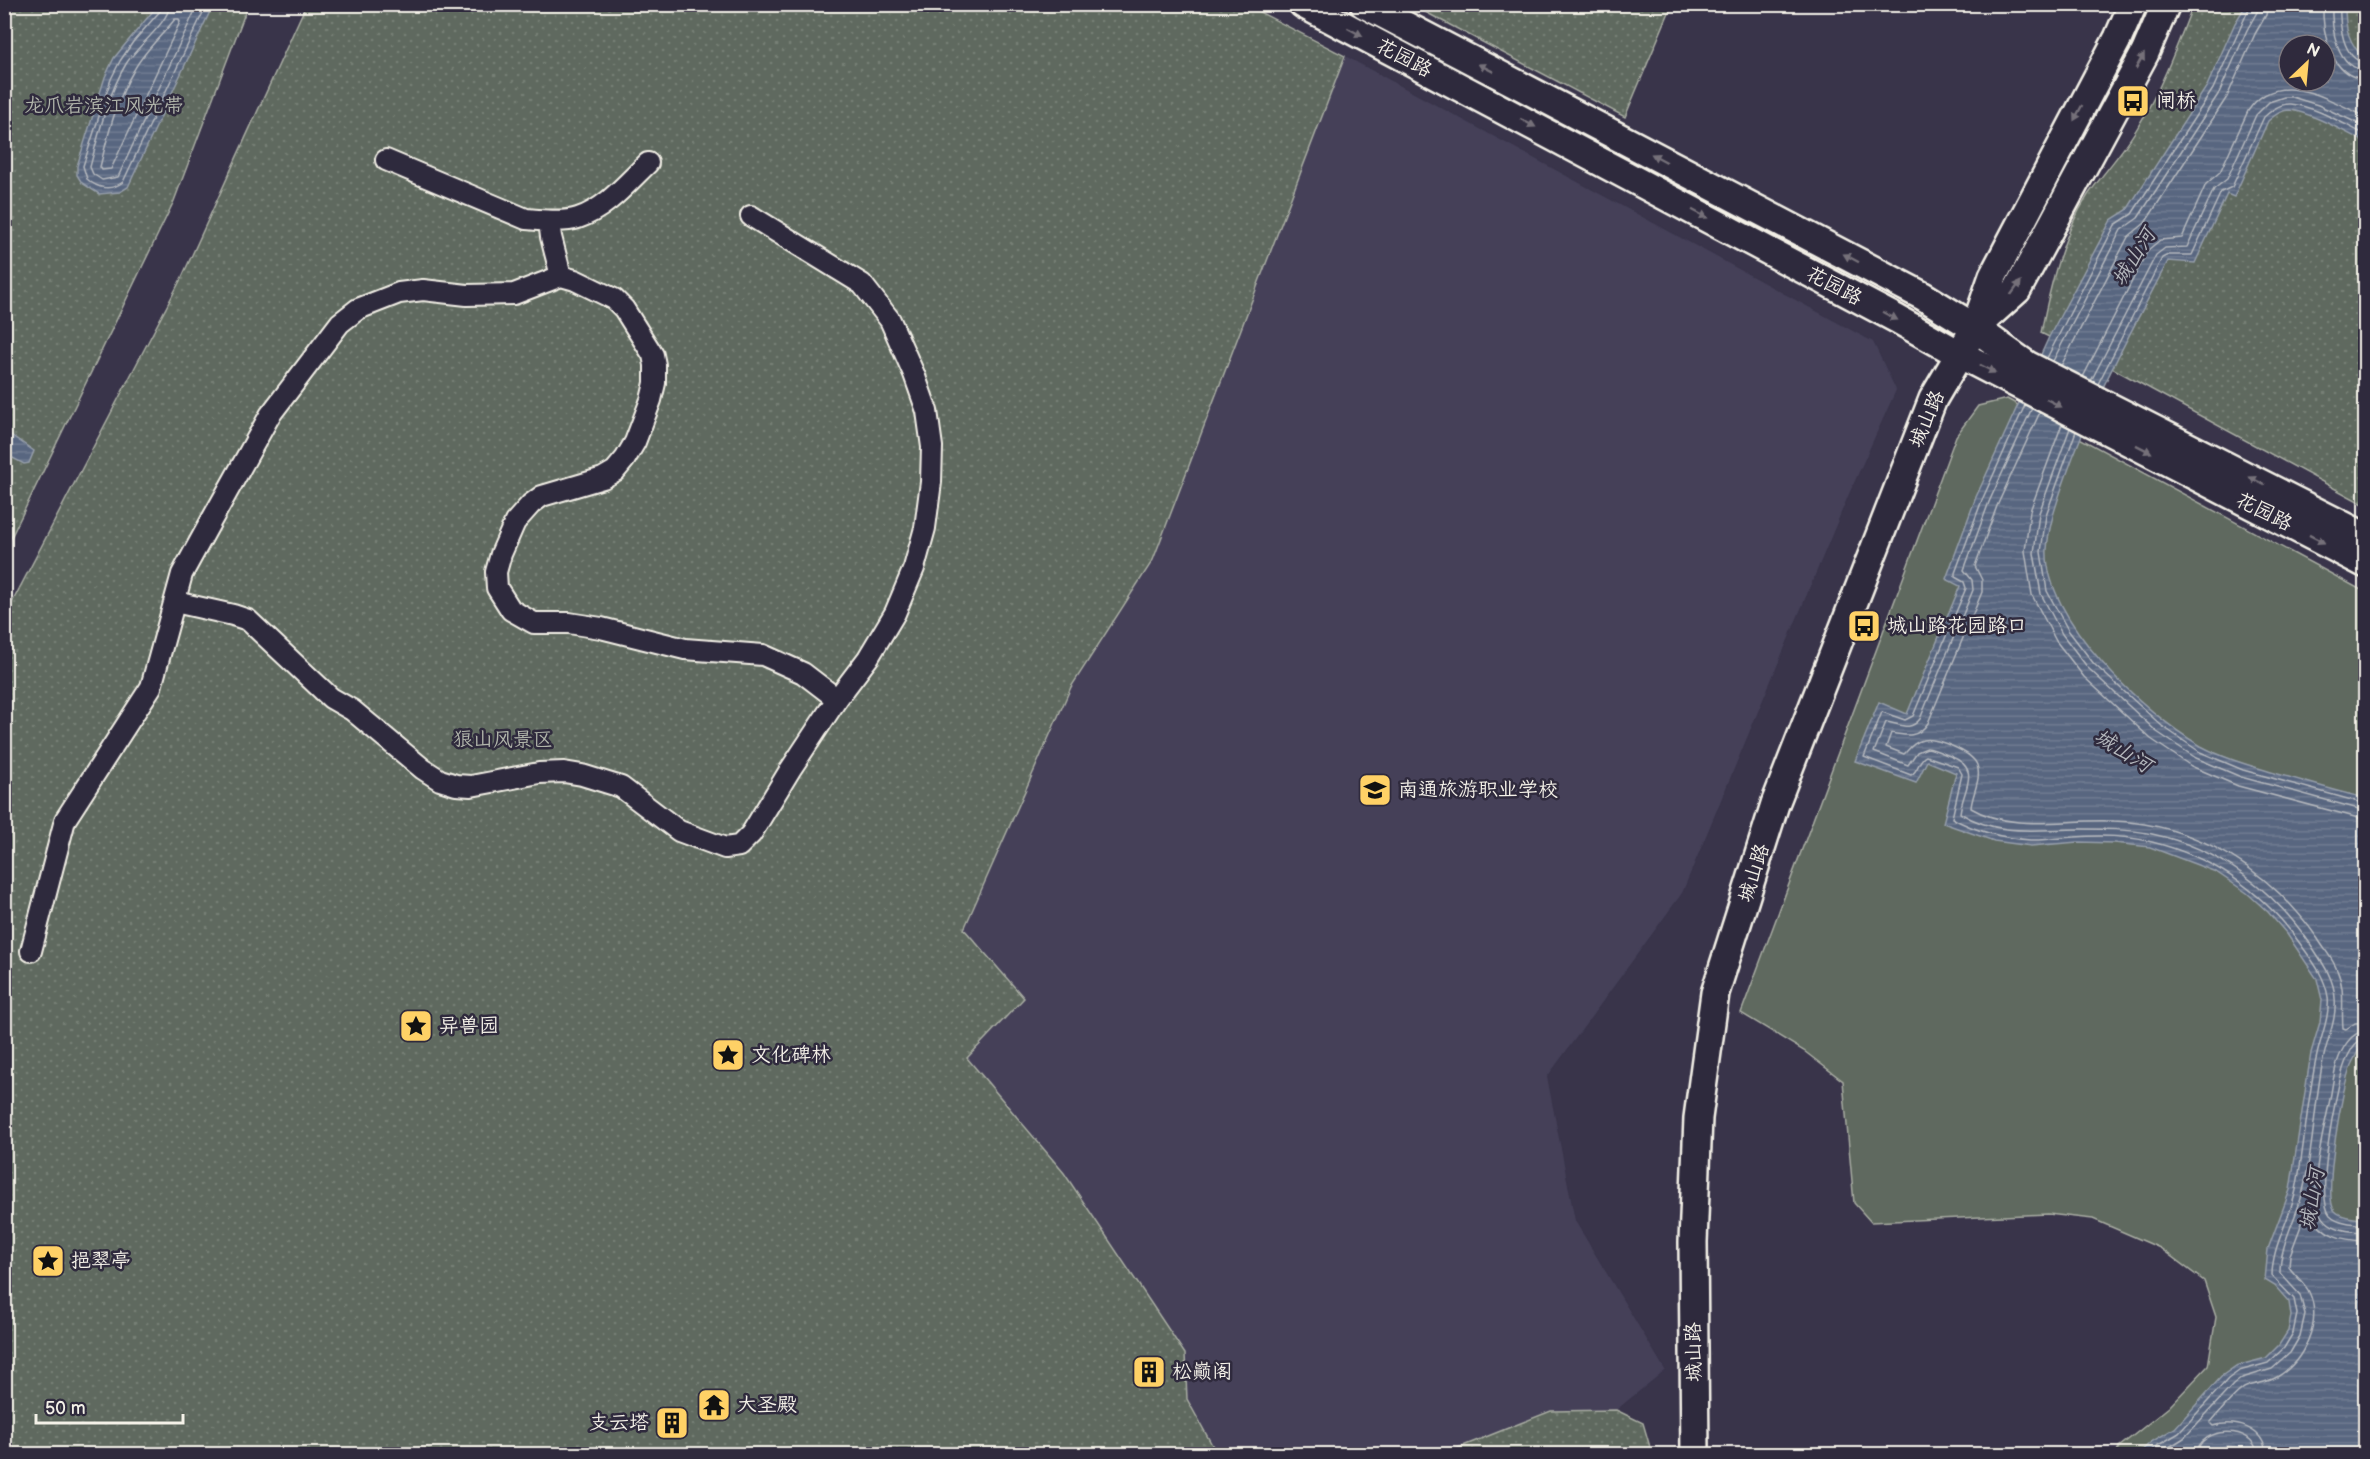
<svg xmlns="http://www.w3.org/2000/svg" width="2370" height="1459" font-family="'Balsamiq Sans','LXGW WenKai TC',sans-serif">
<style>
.built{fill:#454159}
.grass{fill:#5e695e;stroke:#a9ada3;stroke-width:1.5}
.park{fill:url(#park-dots);stroke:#a9ada3;stroke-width:1.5;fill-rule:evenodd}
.water{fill:url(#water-rules);stroke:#969eaa;stroke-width:1.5;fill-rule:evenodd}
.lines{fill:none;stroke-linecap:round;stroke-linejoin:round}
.shore{stroke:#b6b9be;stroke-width:1.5}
.street-casing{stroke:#f4f1e8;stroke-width:24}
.secondary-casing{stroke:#f4f1e8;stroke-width:32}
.street{stroke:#2f2a3d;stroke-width:20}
.secondary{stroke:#2f2a3d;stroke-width:27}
.oneway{fill:#747079}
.labels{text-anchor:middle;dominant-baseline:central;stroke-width:5;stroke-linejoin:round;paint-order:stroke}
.street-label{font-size:20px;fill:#f4f1e8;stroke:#2f2a3d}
.poi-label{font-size:20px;fill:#f4f1e8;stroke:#2f2a3d;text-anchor:start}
.park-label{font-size:20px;fill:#b0b4aa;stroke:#2f2a3d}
.water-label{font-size:21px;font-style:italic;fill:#b6b9be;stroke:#2f2a3d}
</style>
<defs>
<pattern id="park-dots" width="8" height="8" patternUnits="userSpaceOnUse" patternTransform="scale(1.5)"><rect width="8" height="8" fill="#5e695e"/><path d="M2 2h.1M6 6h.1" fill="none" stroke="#767f75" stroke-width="1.8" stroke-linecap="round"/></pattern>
<pattern id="water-rules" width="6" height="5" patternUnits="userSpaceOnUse" patternTransform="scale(1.5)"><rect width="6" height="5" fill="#586680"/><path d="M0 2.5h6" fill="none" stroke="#717c92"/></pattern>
</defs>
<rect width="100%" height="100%" fill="#39344a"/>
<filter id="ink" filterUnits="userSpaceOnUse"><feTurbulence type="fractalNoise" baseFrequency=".0167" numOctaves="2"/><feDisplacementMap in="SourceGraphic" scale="12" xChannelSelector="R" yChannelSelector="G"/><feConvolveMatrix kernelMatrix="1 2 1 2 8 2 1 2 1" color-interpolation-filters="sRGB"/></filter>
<g filter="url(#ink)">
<path class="built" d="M1345,56L1873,342L1896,390L1848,496L1682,893L1547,1077L1575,1221L1665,1370L1616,1410L1551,1411L1443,1454H1217L1187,1399L1185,1354L1064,1173L967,1058L964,929L1071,687L1153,560Z"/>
<path class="grass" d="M2007,399L2365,592V1454H2116L2119,1447L2169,1407L2208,1366L2216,1317L2204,1281L2160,1248L2093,1219L2048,1214L1871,1222L1854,1203L1843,1081L1804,1051L1741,1013L1956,436L1978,406Z"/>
<g class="park">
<path d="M5,5H248L174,201L5,550Z"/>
<path d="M306,5H1246L1345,56L1153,560L1071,687L964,929L1024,998L967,1058L1064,1173L1185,1354L1187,1399L1217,1454H5L4,618L182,277Z"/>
<path d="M1412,5H1672L1625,117Z"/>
<path d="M2193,5H2365V505L2112,368L2041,333C2050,287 2062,235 2088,195C2104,172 2125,150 2139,125C2162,87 2177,46 2193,5ZM2289,45H2325V81H2289Z"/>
<path d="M1616,1410L1643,1423L1652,1454H1443L1551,1411Z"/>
</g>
<g class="water">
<path d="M158,5H213L128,187L120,192L99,194L82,183L77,175V166L105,77L114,58Z"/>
<path d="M2246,5H2345C2345,28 2348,43 2365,59V142C2347,133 2308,111 2289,110C2281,110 2274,116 2268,121L2234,197L2227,194L2195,263L2168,261C2131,332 2091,403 2065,479C2057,502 2049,524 2047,549C2043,619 2145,714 2201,746C2225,759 2252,766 2278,774C2307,782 2336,791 2365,798V1042C2359,1048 2355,1057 2351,1065C2343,1083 2322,1198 2335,1211C2342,1218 2356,1218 2365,1219V1454H2244L2235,1447L2226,1446L2208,1454H2138L2151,1442L2175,1428L2223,1375L2236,1366L2266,1358L2279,1345L2288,1331L2291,1316L2289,1302L2275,1286L2265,1280L2268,1249L2290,1190L2311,1053L2320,1022L2322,1000L2317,979L2287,934L2268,912L2247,893L2216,872L2150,847L2114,843L2078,842L2031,846L1994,841L1943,823L1956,773L1927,761L1916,783L1855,761L1879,702L1907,714L1960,586L1946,579L1976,497L2049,337L2111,220L2127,210L2207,86L2235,23ZM2289,45H2325V81H2289Z"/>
<path d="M5,431L34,451L29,463L24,464L13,458L5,462Z"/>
</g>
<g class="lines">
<g class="shore">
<path d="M162,4L161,10L133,42L120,61L111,79L83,166L87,179C98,189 111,191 123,182L207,4"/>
<path d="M170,4C169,23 136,47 126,64C108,94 99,133 90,167L93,174L102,180L118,177L198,4"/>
<path d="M2323,4C2322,32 2330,78 2366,79"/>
<path d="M2332,4C2331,27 2336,69 2366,70"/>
<path d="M2340,4C2339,23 2342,60 2366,63"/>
<path d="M175,19H179L180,22L111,169L102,170L100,167C108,135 117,98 134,70C144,51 162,36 175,19Z"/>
<path d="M2047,358L2115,225L2132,214L2213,89L2251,4"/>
<path d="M2053,361L2121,230L2138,218L2219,93L2247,30L2257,12L2259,4"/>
<path d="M2061,366L2128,237L2145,223L2227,97L2255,34L2266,15L2268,4"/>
<path d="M2083,377L2148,250L2160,240L2182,238L2206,184L2220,172L2248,111C2277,67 2330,100 2366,117"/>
<path d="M2091,381L2156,255L2165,248L2187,247L2214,189L2227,179L2256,115L2269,102L2284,97H2292L2318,105L2366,127"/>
<path d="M2098,384L2162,258L2168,255H2192L2221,192L2232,187L2264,117C2271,111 2280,103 2290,104C2315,106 2343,124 2366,135"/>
<path d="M2025,405L1982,500L1955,573V577L1964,582L1966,588L1913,716L1905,720L1882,712L1864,757L1911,775C1919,771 1918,759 1926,756L1958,767L1962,774L1952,818C1975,831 2003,838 2030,840C2045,841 2060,837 2075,837C2100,835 2128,836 2152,842C2216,858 2267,895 2304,949C2315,964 2325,978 2328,997C2330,1017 2321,1036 2317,1055C2307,1099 2305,1145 2296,1190C2290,1220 2272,1245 2272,1276L2294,1299L2297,1314L2293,1333L2284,1348L2268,1363L2239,1371L2228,1379L2179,1433L2155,1447L2147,1454"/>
<path d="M2032,408L1989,502L1964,570L1972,580L1973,590L1920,719C1909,733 1899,723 1886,722L1874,752L1908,765L1917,752L1927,748C1935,749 1942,753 1950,756C1983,769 1963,788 1960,813C1999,837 2037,829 2079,829C2103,829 2128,829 2152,834C2219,848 2274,890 2311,945C2322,962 2334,978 2335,998C2337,1019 2328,1037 2324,1056C2314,1101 2314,1150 2302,1195C2295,1221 2280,1245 2280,1273L2300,1295L2305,1314L2300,1336L2290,1353L2272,1369L2242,1378L2233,1385L2184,1438L2158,1454"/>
<path d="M2040,412L1997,506L1975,566L1982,580V592L1928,723C1918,738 1907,736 1891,733L1886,747L1904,754C1910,748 1914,742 1923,740C1936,737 1972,752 1977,765C1982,779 1972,794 1971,808C2013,833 2068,818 2114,821C2198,824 2271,871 2318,939C2324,949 2333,959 2337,970C2346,990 2341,1008 2343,1028L2346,1029L2355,1023L2366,1022"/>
<path d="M2062,424L2030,511L2025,551L2032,595L2056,641L2084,677L2151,739L2191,766L2238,786L2366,820"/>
<path d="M2070,428L2039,513L2034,553L2041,594L2062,634L2088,668L2157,732L2196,758L2241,777L2366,811"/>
<path d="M2076,431L2046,515L2041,552L2047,591L2068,630L2094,664L2162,726L2200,752L2243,770L2366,804"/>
<path d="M2366,1031C2351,1031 2341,1050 2337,1063C2333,1076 2332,1091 2329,1104C2324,1131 2304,1200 2326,1221C2335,1230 2353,1232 2366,1232"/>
<path d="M2366,1038C2355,1039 2347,1056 2344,1066C2336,1089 2315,1198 2330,1215C2338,1223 2355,1224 2366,1225"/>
<path d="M2197,1454C2199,1426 2255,1424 2257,1454"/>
<path d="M2266,1454C2264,1427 2235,1420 2213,1426L2210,1423C2216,1416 2239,1389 2246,1387C2256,1383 2267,1383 2277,1377C2303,1362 2323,1322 2309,1292C2305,1283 2295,1276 2289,1267L2290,1255L2305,1215L2310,1214C2324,1236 2340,1240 2366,1241"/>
</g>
<g class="street-casing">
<g id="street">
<path d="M386,160L526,219C542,220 562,223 578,218C606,209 627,183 648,163"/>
<path d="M549,221L551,237L561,276"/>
<path d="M175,602L233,615L248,620L331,698L352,710L423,769L440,780L456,785L471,786L539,773L564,772L582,775L621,787L679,831L725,848L739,846L751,834L790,770L837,699L868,658L895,613L914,568L925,528L931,482L932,447L927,411L914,374L890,320L862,284L751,216"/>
<path d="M31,951L65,820L151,687L182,574L211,521L270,415L340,323L358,309L399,293L423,290L467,295L514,294L561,276L575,280L614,299L624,309L653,355L655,365V383L651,400L635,442L625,459L615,471L603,478L542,496L531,504L515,522L501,554L496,572L497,588L511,610L534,623H569L601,628L685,649L763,655L803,673L837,699"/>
</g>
</g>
<g class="secondary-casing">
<g id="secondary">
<path d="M1303,4L1897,319L1959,354L2366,564"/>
<path d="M1364,4L1923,296L1975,328L2027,365L2366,537"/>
<path d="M1978,325L2017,290L2145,53L2166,4"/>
<path d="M1695,1454L1693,1242L1698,1118L1715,993L1775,804L1933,399L1975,328L1993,276L2118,38L2133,4"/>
</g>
</g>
<use href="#street" class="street"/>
<use href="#secondary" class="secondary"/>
</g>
<defs><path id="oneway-solid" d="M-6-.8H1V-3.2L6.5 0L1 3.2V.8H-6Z" transform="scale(1.5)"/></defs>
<g class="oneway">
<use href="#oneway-solid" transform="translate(1355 32) rotate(28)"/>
<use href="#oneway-solid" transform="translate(2140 61) rotate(-61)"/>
<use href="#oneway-solid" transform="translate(1486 68) rotate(-153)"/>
<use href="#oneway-solid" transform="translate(2078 113) rotate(118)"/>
<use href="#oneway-solid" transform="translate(1528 123) rotate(28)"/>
<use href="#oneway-solid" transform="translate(1659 158) rotate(-152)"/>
<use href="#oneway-solid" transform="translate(1700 214) rotate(28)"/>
<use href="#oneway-solid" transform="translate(1851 258) rotate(-152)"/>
<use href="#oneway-solid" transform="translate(2016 288) rotate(-54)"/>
<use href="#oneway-solid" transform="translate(1890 316) rotate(28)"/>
<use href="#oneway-solid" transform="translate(1988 369) rotate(27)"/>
<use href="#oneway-solid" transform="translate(2054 403) rotate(27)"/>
<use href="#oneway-solid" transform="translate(2144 449) rotate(27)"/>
<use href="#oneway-solid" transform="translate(2257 481) rotate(-153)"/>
<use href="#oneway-solid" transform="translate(2317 539) rotate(27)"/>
</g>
</g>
<defs>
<g id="bus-square" transform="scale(1.725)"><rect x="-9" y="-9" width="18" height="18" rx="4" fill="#ffd166" stroke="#2f2a3d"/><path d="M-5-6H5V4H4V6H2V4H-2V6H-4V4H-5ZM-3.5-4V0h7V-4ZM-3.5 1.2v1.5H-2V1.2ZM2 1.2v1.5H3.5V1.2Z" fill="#111"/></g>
<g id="school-square" transform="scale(1.725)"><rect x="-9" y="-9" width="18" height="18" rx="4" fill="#ffd166" stroke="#2f2a3d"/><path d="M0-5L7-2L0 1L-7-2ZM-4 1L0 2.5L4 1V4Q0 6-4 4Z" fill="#111"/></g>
<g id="sight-square" transform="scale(1.725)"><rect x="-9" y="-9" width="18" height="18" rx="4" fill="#ffd166" stroke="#2f2a3d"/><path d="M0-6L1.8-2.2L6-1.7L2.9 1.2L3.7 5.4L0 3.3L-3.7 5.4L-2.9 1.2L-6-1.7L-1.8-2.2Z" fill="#111"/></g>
<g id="building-square" transform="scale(1.725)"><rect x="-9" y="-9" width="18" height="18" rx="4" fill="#ffd166" stroke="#2f2a3d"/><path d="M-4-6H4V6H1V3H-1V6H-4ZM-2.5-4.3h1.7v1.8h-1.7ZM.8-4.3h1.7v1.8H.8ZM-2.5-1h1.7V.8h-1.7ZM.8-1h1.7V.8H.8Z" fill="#111"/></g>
<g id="temple-square" transform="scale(1.725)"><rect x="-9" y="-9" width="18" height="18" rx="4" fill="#ffd166" stroke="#2f2a3d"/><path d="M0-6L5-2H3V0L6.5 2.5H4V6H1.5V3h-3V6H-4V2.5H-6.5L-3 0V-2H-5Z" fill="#111"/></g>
</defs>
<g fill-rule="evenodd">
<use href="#bus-square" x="2133" y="101"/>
<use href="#bus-square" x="1864" y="626"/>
<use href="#school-square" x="1375" y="790"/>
<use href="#sight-square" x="416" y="1026"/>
<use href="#sight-square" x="728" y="1055"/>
<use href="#sight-square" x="48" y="1261"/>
<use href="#building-square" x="1149" y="1372"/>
<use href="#temple-square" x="714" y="1405"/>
<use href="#building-square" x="672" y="1423"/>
</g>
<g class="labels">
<g class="street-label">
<text transform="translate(1404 58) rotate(28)">花园路</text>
<text transform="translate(1834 286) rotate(28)">花园路</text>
<text transform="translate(1927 419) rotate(-67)">城山路</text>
<text transform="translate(2264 512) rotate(27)">花园路</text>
<text transform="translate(1754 873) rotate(-72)">城山路</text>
<text transform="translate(1694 1352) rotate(-91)">城山路</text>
</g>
<g class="poi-label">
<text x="2156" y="101">闸桥</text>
<text x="1887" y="626">城山路花园路口</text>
<text x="1398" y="790">南通旅游职业学校</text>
<text x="439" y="1026">异兽园</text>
<text x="751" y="1055">文化碑林</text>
<text x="71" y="1261">挹翠亭</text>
<text x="1172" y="1372">松巅阁</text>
<text x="737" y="1405">大圣殿</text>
<text x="649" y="1423" text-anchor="end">支云塔</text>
</g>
<g class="park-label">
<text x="104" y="106">龙爪岩滨江风光带</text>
<text x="503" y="740">狼山风景区</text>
</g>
<g class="water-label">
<text transform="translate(2134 257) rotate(-58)">城山河</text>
<text transform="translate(2123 751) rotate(32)">城山河</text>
<text transform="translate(2312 1199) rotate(-80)">城山河</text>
</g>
</g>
<rect width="2370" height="1459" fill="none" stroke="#2f2a3d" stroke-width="24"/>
<rect x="12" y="12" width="2346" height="1435" fill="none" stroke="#f4f1e8" stroke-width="2" filter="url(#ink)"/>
<g transform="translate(2307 63) rotate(26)"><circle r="28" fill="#2f2a3d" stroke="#7e7a81" stroke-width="1.5"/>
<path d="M0-4.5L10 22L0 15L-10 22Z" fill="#ffd166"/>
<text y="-9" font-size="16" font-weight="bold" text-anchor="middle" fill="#f4f1e8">N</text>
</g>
<path d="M36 1414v9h147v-9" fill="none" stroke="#f4f1e8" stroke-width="3"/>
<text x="45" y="1414" font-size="18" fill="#f4f1e8" stroke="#2f2a3d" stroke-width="4.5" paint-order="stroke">50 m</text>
</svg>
